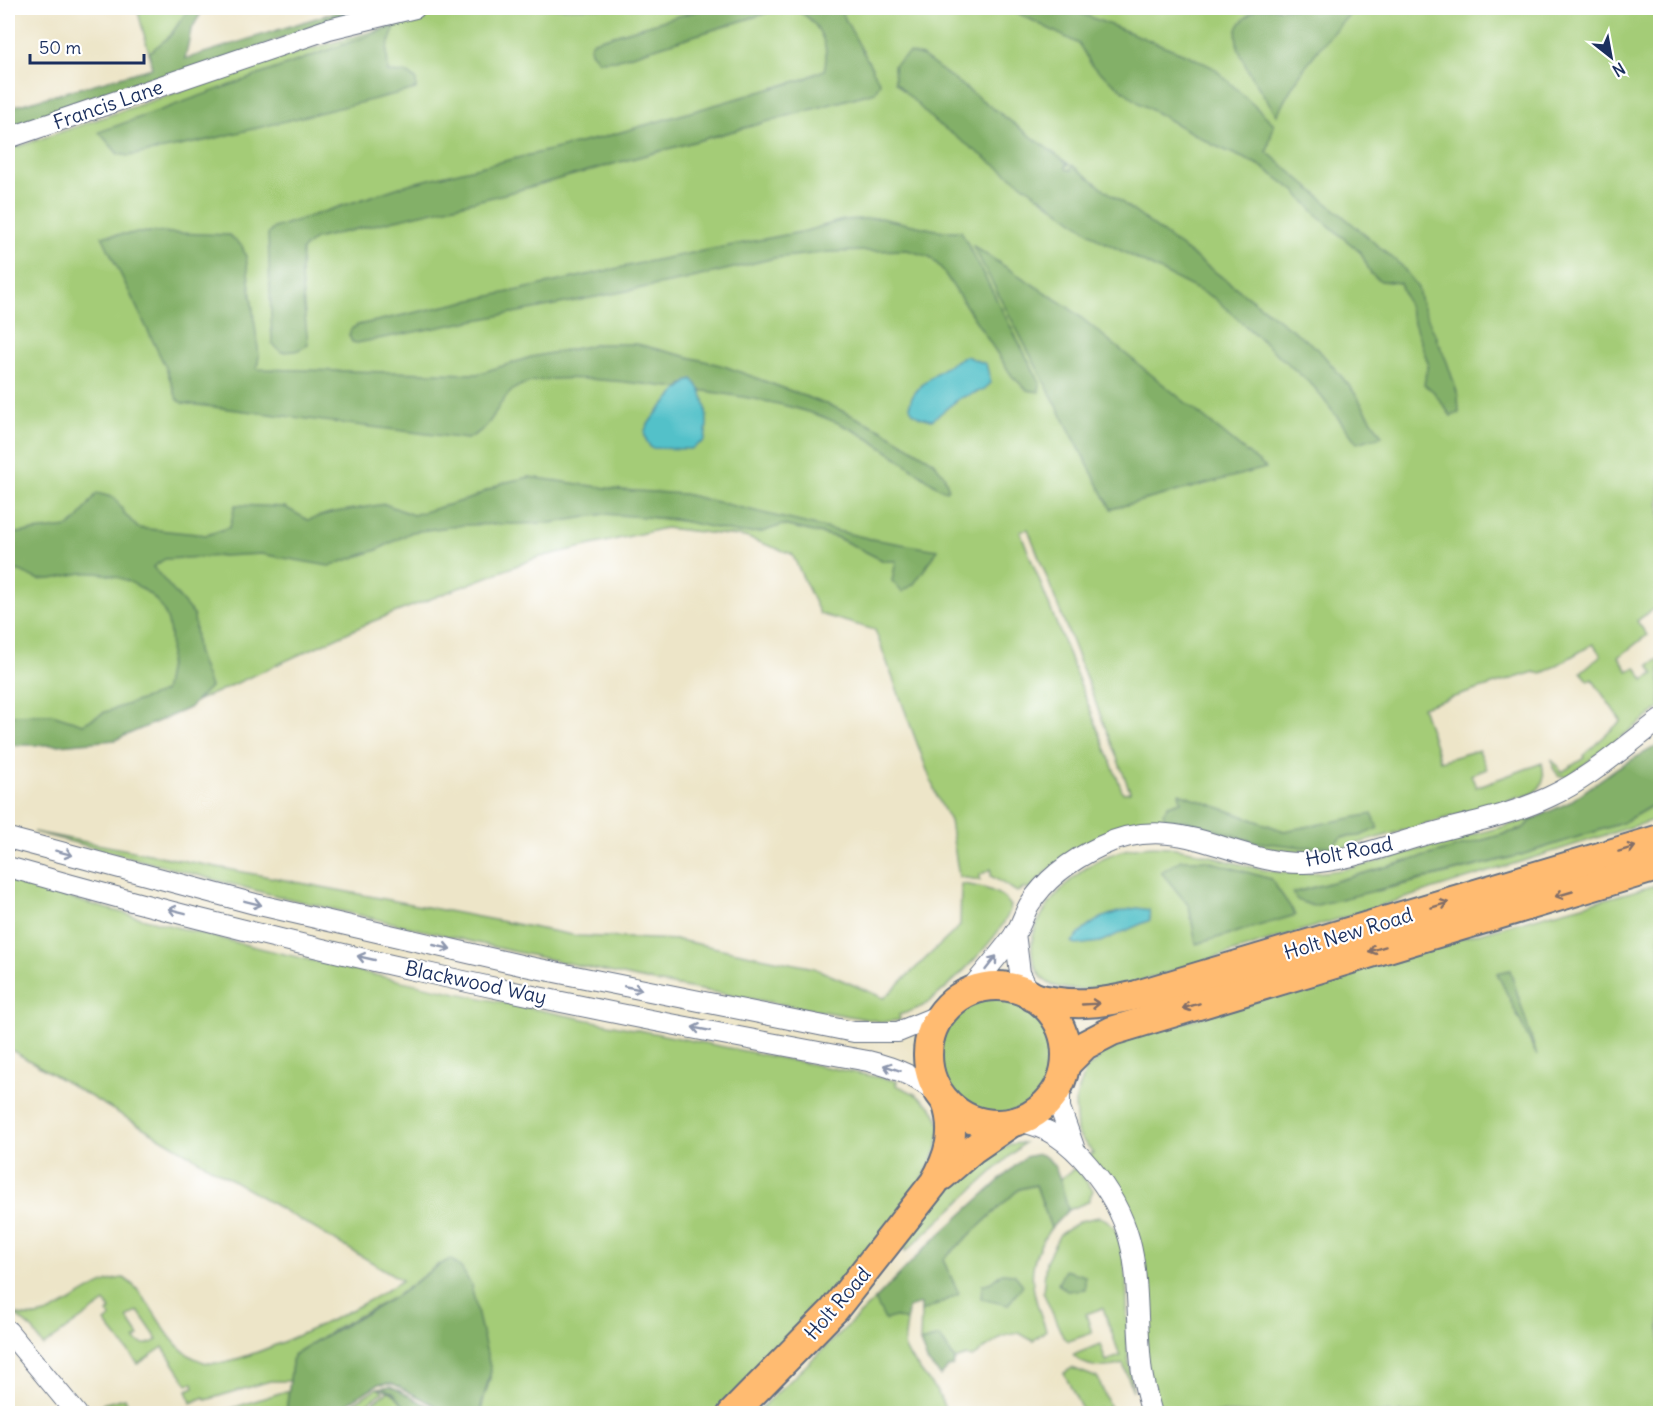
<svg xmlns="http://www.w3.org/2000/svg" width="1668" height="1421" font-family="Delius,sans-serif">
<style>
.green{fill:#a4cc77;stroke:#607e6a;stroke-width:1.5;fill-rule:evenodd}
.forest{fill:#83b068;stroke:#4f7063;stroke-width:1.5}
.water{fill:#53c1c9;stroke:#377894;stroke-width:1.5}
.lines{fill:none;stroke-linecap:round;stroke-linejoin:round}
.minor-casing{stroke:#646f83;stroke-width:22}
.highway-casing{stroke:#646f83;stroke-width:32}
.minor{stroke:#fff;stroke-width:20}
.highway{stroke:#ffbb71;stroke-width:28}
.oneway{stroke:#826e67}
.oneway2{stroke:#8d97ae}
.labels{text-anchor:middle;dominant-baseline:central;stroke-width:4.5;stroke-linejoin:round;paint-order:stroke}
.street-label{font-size:20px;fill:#1b2f5e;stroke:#fff}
</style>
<rect width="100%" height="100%" fill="#fff"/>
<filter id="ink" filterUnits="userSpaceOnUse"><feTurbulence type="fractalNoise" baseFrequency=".0167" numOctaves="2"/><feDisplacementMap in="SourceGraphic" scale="12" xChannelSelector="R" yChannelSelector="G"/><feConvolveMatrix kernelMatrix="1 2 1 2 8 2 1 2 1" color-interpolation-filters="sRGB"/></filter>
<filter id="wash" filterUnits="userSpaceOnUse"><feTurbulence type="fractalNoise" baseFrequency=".008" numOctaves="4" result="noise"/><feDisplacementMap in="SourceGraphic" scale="24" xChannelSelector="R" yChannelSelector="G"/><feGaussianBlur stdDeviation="1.35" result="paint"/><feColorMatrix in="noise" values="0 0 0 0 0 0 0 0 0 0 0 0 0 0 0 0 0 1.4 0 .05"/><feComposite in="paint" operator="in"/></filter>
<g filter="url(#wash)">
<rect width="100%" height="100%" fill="#ede5c8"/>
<g class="green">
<path d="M137,8H196L185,14L170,36L149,53Z"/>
<path d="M454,8H1660V604L1637,621L1647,635L1619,657L1628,671L1636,667L1644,680L1654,674L1649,665L1660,658V708L1567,777L1558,775L1553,768L1552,760L1562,772L1584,758L1583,756L1621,721L1592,679L1589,681L1581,672L1601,655L1593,644L1542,674L1534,672L1422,707L1440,761L1479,750L1487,769L1471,775L1476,787L1542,763C1545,778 1545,785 1532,794L1338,849L1304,852L1257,847L1187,826L1143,825L1104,834L1066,854L1028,890L1025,888L1017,892L991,876V869L980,875V880L959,877L950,821L937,797L875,630L820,614L792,554L745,537L665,528L536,558L371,622L215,693L111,736L8,731V150L259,64ZM514,481L693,499L917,555L884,561L836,537L783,525L739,533L705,524L633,515L604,514L573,519ZM1028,529L1130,791V792L1123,793L1020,531ZM1180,794L1284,831L1341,821L1360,836L1256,842L1188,821L1166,819L1168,806L1182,801Z"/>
<path d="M1660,801V818L1131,984C1106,987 1073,995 1050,984C1042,980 1037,971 1034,963C1021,924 1067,878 1097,861C1163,825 1215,865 1278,872C1327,878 1374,863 1421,849C1459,839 1497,828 1535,818L1522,829L1294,893L1378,891L1521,855L1622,823ZM1189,906L1296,914L1196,944Z"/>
<path d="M34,832L578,936L679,940L814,968L884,998L960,926L961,884C979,886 1001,890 1011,906C1007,931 943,995 921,1007C914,1010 906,1013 899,1015L900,1020L883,1022L655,982L507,950L265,893Z"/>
<path d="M8,880C298,968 599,1022 897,1081L896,1085C916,1093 941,1107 940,1132C937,1197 766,1365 714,1413H482C480,1398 493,1383 490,1368C484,1338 454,1293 439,1264L398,1295L338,1327L293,1355L290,1381H270L206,1400L204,1397L191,1403L187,1390L194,1387L193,1383L187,1384L163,1347L138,1364L105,1322L111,1317L107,1313L111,1310L105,1302L43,1346L33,1330L13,1313C53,1330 85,1280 124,1278C153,1297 160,1338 192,1357C197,1359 204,1363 209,1363C240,1368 376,1301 402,1280L8,1048ZM138,1311L158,1340C148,1345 144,1346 135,1340L139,1336L127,1318Z"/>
<path d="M1660,884V1413H1157L1144,1364L1147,1294L1142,1259L1089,1156L1093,1153L1077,1133L1075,1102L1086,1069L1100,1058L1099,1052L1112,1044L1454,940Z"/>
<circle cx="997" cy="1055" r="58"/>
<path d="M1024,1143L905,1252L903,1241L937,1196L976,1159L980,1162L1010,1144Z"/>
<path d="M1076,1168L1093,1190L1088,1202L1068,1210L1059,1179Z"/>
<path d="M1036,1185L1051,1228C1023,1266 1031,1288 1046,1330L1033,1341L1019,1333L1004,1336L971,1358L966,1356L955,1360L940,1337L920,1342L921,1312L959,1294L943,1260L1019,1189Z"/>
<path d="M1098,1217C1134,1221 1126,1318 1127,1345C1128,1360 1131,1376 1133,1391L1123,1364C1107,1369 1085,1369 1073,1355L1100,1344L1106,1361L1120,1356L1103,1308L1086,1314L1092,1333L1069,1341L1063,1337L1043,1292L1046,1261L1060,1234L1080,1221Z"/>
<path d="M875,1300L885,1319L894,1317L907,1321L904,1346L909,1356L938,1393L947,1413L755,1414Z"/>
<path d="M1072,1368L1098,1378L1110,1408L1083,1412L1064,1373Z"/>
<path d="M377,1388L383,1392L362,1407L363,1410L389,1391L398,1397L410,1413H361L359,1405L355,1402Z"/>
<path d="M289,1390L286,1413H217Z"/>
<path d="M125,1398L131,1413H96L95,1408L102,1404Z"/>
</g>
<g class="forest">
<path d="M196,8H204L191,30L185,59L335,12L356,10L264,45L8,132V108L152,68L149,53L170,36L185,14Z"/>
<path d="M706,8H783L616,60L599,61L591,52L590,46L594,41Z"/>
<path d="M784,8H839L880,83L875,92L497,196L315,239L302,250L301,277L308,345L296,351L281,352L272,343L268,234L274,228L409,184L604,137L804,79L824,70C832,42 814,11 784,8Z"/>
<path d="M1008,8H1067L1190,56L1214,68L1274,124L1267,152L1402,266L1418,288L1421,303L1447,362L1458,395L1459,413L1451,416L1433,391L1424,385L1428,363L1400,283L1381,281L1371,274L1361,253L1319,217L1295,191L1259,165L1213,145L1139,103L1092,66L1079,44Z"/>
<path d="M1257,8H1356C1323,41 1298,72 1277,115C1265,96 1228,49 1238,27C1242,19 1251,13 1257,8Z"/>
<path d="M395,26L387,49L388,72L406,73L416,79V89L204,141L129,156L118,154L99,132Z"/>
<path d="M909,53L922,56L1070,165L1066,164V169L1071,170L1072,165L1318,349L1352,389L1382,436L1357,443L1314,387L1214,298L1100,240L934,121L895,82L894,65Z"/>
<path d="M880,218L941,231H961L1040,383L1039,392L1027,390L1012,376L941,268L930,257L907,250L830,252L775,258L684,280L357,343L352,342L349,335L351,329L358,325L646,262L806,231L843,220Z"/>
<path d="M150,232L229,235L242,246L246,257L259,356L257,369L477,374L531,357L599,344H637L724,366L834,407L882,430L933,461L944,475L949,489L947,491L941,489C913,470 886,448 857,432C808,406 753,398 698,390L697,384H683L680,388C643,385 540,367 513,390C492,407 498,425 467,439L182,403L177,399L166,368L102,236Z"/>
<path d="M973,246L1068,307L1266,468L1111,509Z"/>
<path d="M529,477L621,490L684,494L871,539L938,550L914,584L902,592L892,581L896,561H884L836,537L783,525L762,532L739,533L673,519L604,514L551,523L464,525L412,532L377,550L329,566L261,554L165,559L153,567L194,615L197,651L210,687L189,708L115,740L58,745H8V715L52,714L83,724L105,712L164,692C168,671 173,649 169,627C163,590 117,571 83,573C70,574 50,582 37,579C25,575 25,570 8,569V534L68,527L77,520L97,493L115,498L125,514L138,528L207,535L230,527L235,505L285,507L308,520L330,513L385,504L413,515L472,498L502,483Z"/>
<path d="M1660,744V801L1622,823L1521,855L1313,906L1297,900L1293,893L1522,829L1535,818L1568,803L1617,768Z"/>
<path d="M1179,793L1284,831L1372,814L1378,828L1360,836L1342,837L1332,846L1303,847L1256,842L1188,821L1166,819L1163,813L1168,805L1181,801Z"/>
<path d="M1181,860H1205L1271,879L1296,915L1196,944L1189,906L1161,872Z"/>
<path d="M1510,970L1537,1056L1497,973Z"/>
<path d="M1039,1154C1060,1160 1062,1190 1068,1210L1051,1228L1036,1185L1019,1189L943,1260L959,1294L921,1312V1304L908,1308L907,1321L894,1317L885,1320L875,1300L926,1247L1025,1157Z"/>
<path d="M451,1259L462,1269L471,1285L491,1371L481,1407L482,1413H449L392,1383L378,1384L332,1413H286L293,1355C327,1333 364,1316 398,1295C416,1284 431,1267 451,1259Z"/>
<path d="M1065,1270L1085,1276V1289L1067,1291L1058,1284Z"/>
<path d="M1002,1273L1014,1274L1023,1285L1008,1305L981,1299L982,1285L991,1282Z"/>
<path d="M940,1337L955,1360L953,1366L948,1367L941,1376L927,1361L920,1342Z"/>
<path d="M391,1386L441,1413H410L393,1392L378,1388Z"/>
</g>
<g class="water">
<path d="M966,356L986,364L991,383L983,390L960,398L932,420C875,410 944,365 966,356Z"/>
<path d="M692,379C707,393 710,423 704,441L691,449L651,448C648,443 643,437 645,431C647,421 682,384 692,379Z"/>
<path d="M1137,908L1149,910L1150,920L1100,942L1076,945L1072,942C1092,919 1108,913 1137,908Z"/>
</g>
</g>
<g filter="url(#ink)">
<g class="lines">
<g class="minor-casing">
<g id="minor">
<path d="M8,138L329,29L415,8"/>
<path d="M8,838L255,904L525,966L854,1032H898L942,1014"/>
<path d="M8,867C290,948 579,1009 868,1061C897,1068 919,1078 942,1097"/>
<path d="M1015,933L1020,973L1030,994"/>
<path d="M966,994C983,974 1000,954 1015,934C1021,925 1024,914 1029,905C1046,878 1073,859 1101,846C1178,809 1233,865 1304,863C1345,862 1389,845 1428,834C1468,823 1511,815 1549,797C1589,779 1625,746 1660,720"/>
<path d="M1060,1084V1108L1074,1147"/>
<path d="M1017,1121C1049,1127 1069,1142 1089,1166C1147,1235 1133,1283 1141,1364C1142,1381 1148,1398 1152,1414"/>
<path d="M8,1331L77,1414"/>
</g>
</g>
<g class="highway-casing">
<g id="highway">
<circle cx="997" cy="1055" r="69"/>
<path d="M1033,997C1070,1007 1100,1004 1137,995L1660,839"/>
<path d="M1066,1064L1085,1045L1112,1031L1660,866"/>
<path d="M942,1176L973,1149L1011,1123"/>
<path d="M732,1414L834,1310L934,1183C949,1157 957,1132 946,1102"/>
</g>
</g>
<use href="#minor" class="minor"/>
<use href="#highway" class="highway"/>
</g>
<defs><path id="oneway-shaft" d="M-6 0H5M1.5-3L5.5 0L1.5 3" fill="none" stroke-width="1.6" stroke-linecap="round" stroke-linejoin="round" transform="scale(1.5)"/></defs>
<g class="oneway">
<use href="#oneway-shaft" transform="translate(1627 849) rotate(-17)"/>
<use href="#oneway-shaft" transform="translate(1564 894) rotate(164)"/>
<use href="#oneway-shaft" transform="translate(1440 905) rotate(-17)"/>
<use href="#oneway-shaft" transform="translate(1377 949) rotate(163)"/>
<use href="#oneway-shaft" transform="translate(1091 1004) rotate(-3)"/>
<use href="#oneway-shaft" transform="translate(1191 1006) rotate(163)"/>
</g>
<g class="oneway2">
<use href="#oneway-shaft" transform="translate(64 853) rotate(15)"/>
<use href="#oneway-shaft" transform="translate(253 903) rotate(14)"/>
<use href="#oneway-shaft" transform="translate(177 911) rotate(-166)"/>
<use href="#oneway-shaft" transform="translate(442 947) rotate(13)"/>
<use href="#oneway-shaft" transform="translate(366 958) rotate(-167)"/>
<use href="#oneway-shaft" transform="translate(991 963) rotate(-52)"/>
<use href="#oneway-shaft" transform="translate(633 988) rotate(11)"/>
<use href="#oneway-shaft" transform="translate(701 1029) rotate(-169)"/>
<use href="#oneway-shaft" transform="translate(892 1068) rotate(-162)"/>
</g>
</g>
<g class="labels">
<g class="street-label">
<text transform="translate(108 104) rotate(-19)">Francis Lane</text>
<text transform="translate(1349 851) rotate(-11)">Holt Road</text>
<text transform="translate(1348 933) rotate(-17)">Holt New Road</text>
<text transform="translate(476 982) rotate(12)">Blackwood Way</text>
<text transform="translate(837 1303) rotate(-49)">Holt Road</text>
</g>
</g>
<rect width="1668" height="1421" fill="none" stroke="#fff" stroke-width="30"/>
<g transform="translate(1611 57) rotate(149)" stroke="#ffffff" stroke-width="4.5" paint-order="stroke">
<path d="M0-4.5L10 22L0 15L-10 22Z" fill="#1b2f5e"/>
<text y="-9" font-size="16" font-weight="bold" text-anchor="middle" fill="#1b2f5e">N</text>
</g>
<path d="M30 54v9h114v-9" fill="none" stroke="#1b2f5e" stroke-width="3"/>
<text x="39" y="54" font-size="18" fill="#1b2f5e" stroke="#ffffff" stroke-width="4.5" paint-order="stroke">50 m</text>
</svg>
